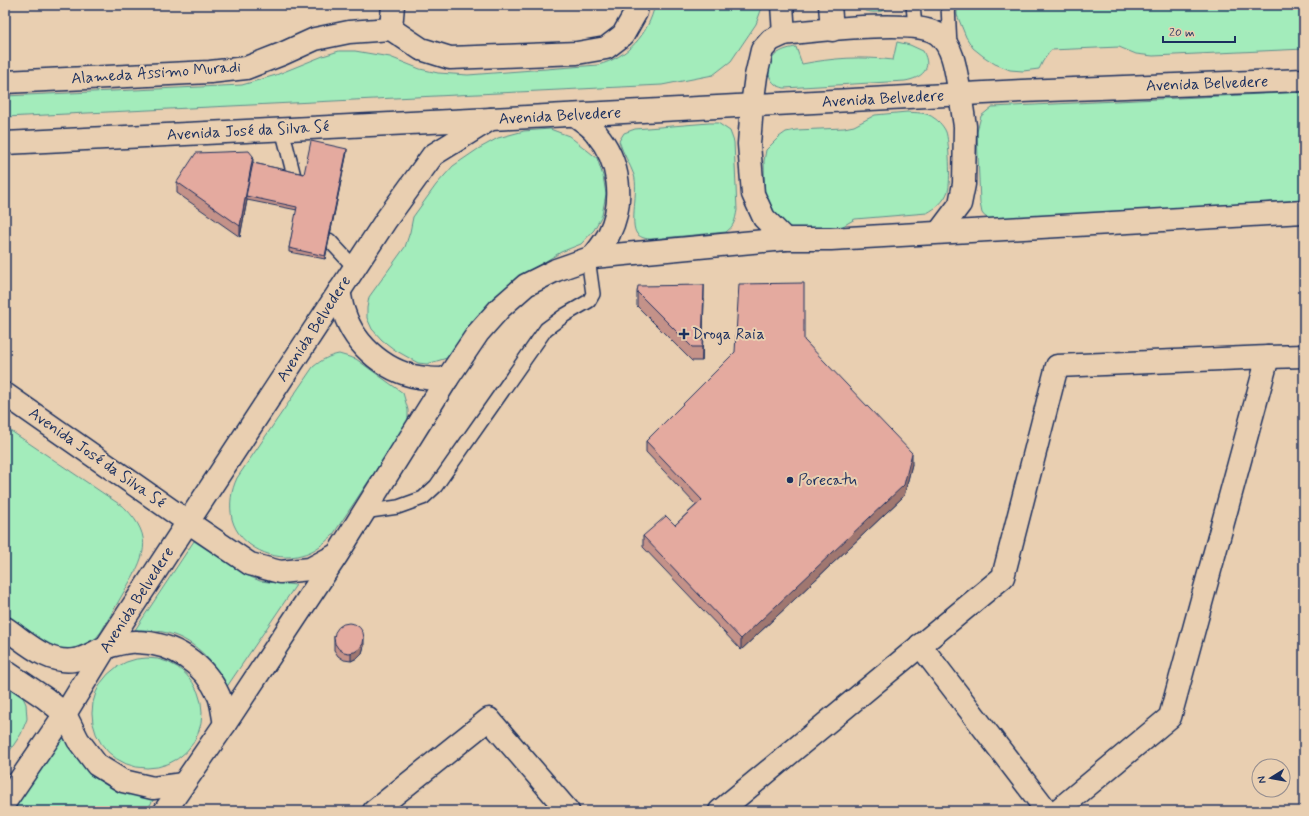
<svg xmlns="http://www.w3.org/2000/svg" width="1309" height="816" font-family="Mynerve,sans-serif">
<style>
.green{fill:#a3ecbb;stroke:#5f8e8c}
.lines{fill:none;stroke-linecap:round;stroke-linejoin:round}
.service-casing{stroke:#1b2f5e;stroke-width:16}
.minor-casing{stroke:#1b2f5e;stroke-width:25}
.secondary-casing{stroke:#1b2f5e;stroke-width:25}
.primary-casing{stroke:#1b2f5e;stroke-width:25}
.service{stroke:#e9cfb1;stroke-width:13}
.minor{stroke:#e9cfb1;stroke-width:22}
.secondary{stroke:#e9cfb1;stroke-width:22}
.primary{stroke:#e9cfb1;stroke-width:22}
.wall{fill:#c49289;stroke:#1b2f5e}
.shaded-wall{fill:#a0776f;stroke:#1b2f5e}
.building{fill:#e4aa9f;stroke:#1b2f5e}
.poi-dot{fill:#1b2f5e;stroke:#e9cfb1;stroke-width:1.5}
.labels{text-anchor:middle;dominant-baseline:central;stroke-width:4;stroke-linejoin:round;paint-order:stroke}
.street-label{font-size:16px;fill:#1b2f5e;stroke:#e9cfb1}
.poi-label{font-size:16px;fill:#1b2f5e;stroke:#e9cfb1;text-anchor:start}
</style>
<rect width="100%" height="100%" fill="#e9cfb1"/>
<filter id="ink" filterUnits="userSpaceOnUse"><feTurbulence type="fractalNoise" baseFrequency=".025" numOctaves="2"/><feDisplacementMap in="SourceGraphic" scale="8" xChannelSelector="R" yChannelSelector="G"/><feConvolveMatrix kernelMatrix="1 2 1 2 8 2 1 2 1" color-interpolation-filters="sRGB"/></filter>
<g filter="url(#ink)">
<g class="green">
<path d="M655,5H763L756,24L731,61L713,75L662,85L5,117V96L242,85L276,75L323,56L339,51H355L390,57L420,69L438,73L468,75L598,65C628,57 648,35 655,5Z"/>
<path d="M853,5H892C878,16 868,13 853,5Z"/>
<path d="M957,5H1304V49L1153,56L1136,54L1119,47L1051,50L1043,61L1039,69L1023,71L1010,70L995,64L983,56L973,48L966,37L957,15Z"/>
<path d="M897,42L910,45L923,51C933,69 922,78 905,81L784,88C781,87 777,86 775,84C765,76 768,59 778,53C784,49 790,48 796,47L802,64C833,58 861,56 893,60Z"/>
<path d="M1304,92V200L1008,219C1000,219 987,222 982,213C981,210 981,206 980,203L977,132L981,116L992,107Z"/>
<path d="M907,112C916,113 927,112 934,118C939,121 944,127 946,132C949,140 951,183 948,191C944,202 936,208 927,213L855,219L836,230H794L785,226L765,204L764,161L766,150L779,137L786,132L796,130L844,128L854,126L875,115Z"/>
<path d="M709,123H718L730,131L734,142L737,210C735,221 734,226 726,232L651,239C647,239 641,238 637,234C629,224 639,190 634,175C630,164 623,154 619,141L624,133L635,129Z"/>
<path d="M550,129L569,136L597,158L603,176L606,194L602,215L594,230L581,244L561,252L526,273L494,297L457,347L447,358L427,364L418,363L395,350L382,340L372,329L367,318V308L369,297L405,247L410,232L413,217L436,185L453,166L478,149L498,138L524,131Z"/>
<path d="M339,354L356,359L403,393L408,410V418L406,425L332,536C323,544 314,552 301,555C275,563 239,547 232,519C229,504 231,491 237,478L313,367C322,360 328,356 339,354Z"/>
<path d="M5,427L125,508C155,538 144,558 125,590C117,604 109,618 101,632L95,639L81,647L73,650H60L47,647L5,619Z"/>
<path d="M194,541L246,575L260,581L296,585L226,688C215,661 193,638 163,632C154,630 145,630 135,630Z"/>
<circle cx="147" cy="713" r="55"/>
<path d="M5,679L20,691L26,704L27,719L21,734L5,758Z"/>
<path d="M65,732C79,764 95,786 131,794C139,795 148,795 156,796L146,811H11Z"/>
</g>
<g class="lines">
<g class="service-casing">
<g id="service">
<path d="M913,5L915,27"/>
<path d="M948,5L950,47"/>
<path d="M282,129L294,176"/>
<path d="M329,240L354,267"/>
<path d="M363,512L398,507L423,498L436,486L546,329L565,315L589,301L593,294L588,258"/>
</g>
</g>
<g class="minor-casing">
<g id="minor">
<path d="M782,5L784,34"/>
<path d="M830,5L832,30"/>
<path d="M391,29L393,5"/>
<path d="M5,82L210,72L246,68L282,54L315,39L349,32L391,29L421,49L450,58L577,53L606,48L623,35L636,12L637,5"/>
<path d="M752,106L756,76L762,50L771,40L784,34C812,31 920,18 939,35C955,49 956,75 960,94"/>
<path d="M5,628C26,642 47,664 74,660C85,659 96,651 106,647"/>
<path d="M920,645L1047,811"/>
<path d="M5,671L45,698L65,714"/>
<path d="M374,811L489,719L568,811"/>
<path d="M720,811L1003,577L1057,366L1268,357L1304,356"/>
<path d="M1057,811L1170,717L1268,357"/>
</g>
</g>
<g class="secondary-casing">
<g id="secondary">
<path d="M5,143L491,119"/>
<path d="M5,394L188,522"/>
</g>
</g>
<g class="primary-casing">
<g id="primary">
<path d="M752,106L749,144L753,194L764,218L785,239"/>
<path d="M575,115C582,121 591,126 596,133C620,161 625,201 609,234C605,242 598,250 593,257"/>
<path d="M939,232L960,204L964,184L965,126L960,94"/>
<path d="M339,291C341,298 341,305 344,312C355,347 389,375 426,378C433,379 440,379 447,379"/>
<path d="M188,522L250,564L280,572L310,569L336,555"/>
<path d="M106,647C116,645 127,641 137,642C173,643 204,663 219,696C222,704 223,715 225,724"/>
<path d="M65,714L78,740L97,765L123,781L153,788L183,784"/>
<path d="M5,802L65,714L106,647L386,220L433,155L491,119L1022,91L1304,80"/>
<path d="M165,811L225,724L337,555L447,379L478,333L501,307L526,285L556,270L593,257L785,239H831L1304,212"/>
</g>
</g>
<use href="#service" class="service"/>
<use href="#minor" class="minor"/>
<use href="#secondary" class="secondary"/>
<use href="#primary" class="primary"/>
</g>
<g class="wall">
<path d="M347,152L325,259L289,252V248L297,210L247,200L240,237L177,193V182L253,163L304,174Z"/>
<path d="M637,292L704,299L702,361H692L637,306Z"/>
<path d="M804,340L912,464L904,496L741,650L643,547V536L675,525L696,505L646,452V441Z"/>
<path d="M334,636L364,646L362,653L357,658L351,661L344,660L338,656L334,650Z"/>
</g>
<g class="shaded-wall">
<path d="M347,149V152L325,259V256Z"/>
<path d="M253,156V167L246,196L247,200L240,237V226Z"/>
<path d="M704,285V299L702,361V347Z"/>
<path d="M912,453V464L904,496L741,650V639Z"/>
<path d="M364,638V646L362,653L357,658L351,661V653Z"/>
</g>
<g class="building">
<path d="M311,141L347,149L325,256L289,248L297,207L246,196L253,163L304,174Z"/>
<path d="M249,151L253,156L240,226L177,182L196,153Z"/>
<path d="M804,283V340L912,453L904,485L741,639L643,536L666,516L675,525L702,500L646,441L735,352L739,284Z"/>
<path d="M704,285L702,347H692L637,292L638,286Z"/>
<circle cx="349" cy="638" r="15"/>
</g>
</g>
<g class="poi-dot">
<path d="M682 328h4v4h4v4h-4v4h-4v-4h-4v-4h4z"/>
<circle cx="790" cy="480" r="4"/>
</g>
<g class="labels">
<g class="street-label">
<text transform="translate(156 73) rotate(-4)">Alameda Assimo Muradi</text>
<text transform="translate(1207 84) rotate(-2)">Avenida Belvedere</text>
<text transform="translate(883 99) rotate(-3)">Avenida Belvedere</text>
<text transform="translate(560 116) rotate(-3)">Avenida Belvedere</text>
<text transform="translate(248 131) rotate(-3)">Avenida José da Silva Sé</text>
<text transform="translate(314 329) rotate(-57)">Avenida Belvedere</text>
<text transform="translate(97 458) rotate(35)">Avenida José da Silva Sé</text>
<text transform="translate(137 600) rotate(-57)">Avenida Belvedere</text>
</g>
<g class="poi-label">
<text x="692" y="334">Droga Raia</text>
<text x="798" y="480">Porecatu</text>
</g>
</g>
<rect width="1309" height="816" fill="none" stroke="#e9cfb1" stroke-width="20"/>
<rect x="10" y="10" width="1289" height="796" fill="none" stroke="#1b2f5e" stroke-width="1.5" filter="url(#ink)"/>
<g transform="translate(1271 778) rotate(259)"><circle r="19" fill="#e9cfb1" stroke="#978f90"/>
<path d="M0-3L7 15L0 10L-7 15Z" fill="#1b2f5e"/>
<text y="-6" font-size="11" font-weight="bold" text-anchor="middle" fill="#1b2f5e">N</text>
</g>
<path d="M1163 36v6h72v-6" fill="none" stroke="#1b2f5e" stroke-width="2"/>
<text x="1169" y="36" font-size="12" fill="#1b2f5e" stroke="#e9cfb1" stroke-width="3" paint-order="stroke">20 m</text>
</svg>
